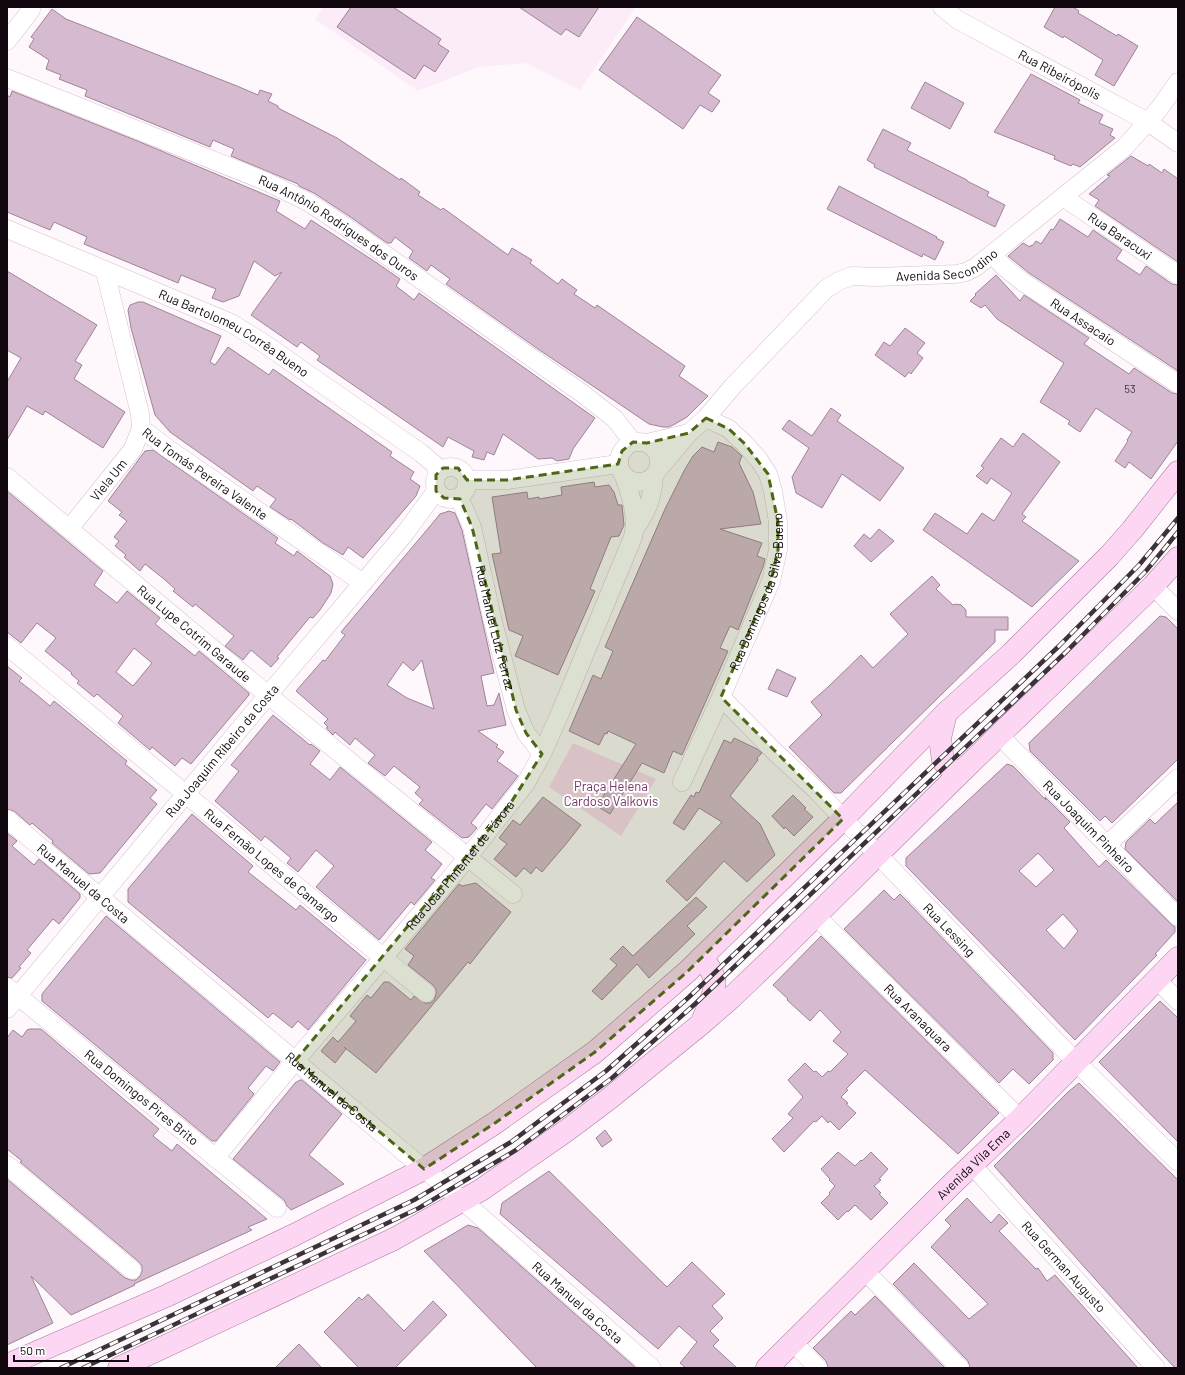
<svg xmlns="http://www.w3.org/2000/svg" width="1185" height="1375" font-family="Barlow,sans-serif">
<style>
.built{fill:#fbecf7}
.green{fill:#fbdaf3}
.building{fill:#d6bacf;stroke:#9e8498;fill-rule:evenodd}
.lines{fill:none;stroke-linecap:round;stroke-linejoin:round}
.minor-casing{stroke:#dabdd3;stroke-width:19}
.major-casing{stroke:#a87c9e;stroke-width:23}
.minor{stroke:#fff;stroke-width:18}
.major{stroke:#fcd6f3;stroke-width:22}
.rail-casing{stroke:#3c333a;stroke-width:4.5}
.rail{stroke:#fff;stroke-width:3;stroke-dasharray:9;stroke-linecap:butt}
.marked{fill:#4e6616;fill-opacity:0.2;stroke:#4e6616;stroke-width:3;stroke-dasharray:8 5;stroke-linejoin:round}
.labels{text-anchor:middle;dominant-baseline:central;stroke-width:4;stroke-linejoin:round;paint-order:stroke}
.number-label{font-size:11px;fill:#42343f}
.street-label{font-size:13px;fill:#11080f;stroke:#fff}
.park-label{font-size:13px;fill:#76366a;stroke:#fff}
</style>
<rect width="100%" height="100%" fill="#fef8fd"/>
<path class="built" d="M324,7H636L580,90L526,63L479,67L418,91L315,19Z"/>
<path class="green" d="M573,743L656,779L621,836L549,787Z"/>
<g class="building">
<path d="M351,7H393L441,39L438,44L449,51L435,72L424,65L415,79L337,27Z"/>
<path d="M519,7H599L579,37L566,29L561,35Z"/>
<path d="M1055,7H1073L1079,11L1078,13L1117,36L1118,34L1138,46L1114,86L1095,75L1103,60L1064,36L1063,38L1044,27Z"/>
<path d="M52,9L66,19L237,86L258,95L260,90L272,94L268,101L278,106V108L337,138L400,180L401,178L420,192L418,195L441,210L443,208L508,255L512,248L532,260L530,263L558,284L562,279L577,290L574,294L595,308L597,305L685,366L679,376L708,396L687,417L675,424L669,427H663L649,424L538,349L446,284L450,279L431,265L427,271L409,258L413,251L395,237L391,243H387L352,218L314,193L299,186L298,184L231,156L234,149L213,140L210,147L85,96L87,90L59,79L61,75L46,69L49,60L29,47L34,39L31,37Z"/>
<path d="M637,17L721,75L708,93L720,101L712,112L700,105L683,129L599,70Z"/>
<path d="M1031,74L1080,100L1078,103L1103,115L1099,123L1113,129L1110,135L1115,138L1080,167L1073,164L1071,166L1054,159L1055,156L994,132Z"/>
<path d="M925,82L964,103L950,129L911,108Z"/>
<path d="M12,91L140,142L280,201L276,211L305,229L311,220L377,263L400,279L396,286L414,300L419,293L595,418L573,449L569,459L557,461L552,458L538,459L503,434L494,455L487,452L484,460L472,457L474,451L448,437L443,447L317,360L320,356L301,342L297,347L251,315L282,272L275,276L254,261L239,296L223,302L212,298L216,289L181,275L178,283L96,249L84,244L87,237L54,222L50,230L7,212V95L10,97Z"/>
<path d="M883,129L911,143L907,150L967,180V181L989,192L987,196L1005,205L995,227L874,167L875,165L867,160Z"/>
<path d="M1131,156L1148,166L1149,164L1162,173L1164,169L1178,179V262L1095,206L1099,200L1089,194L1110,176L1107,175Z"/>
<path d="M839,186L937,237L936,238L944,242L935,260L923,254L922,257L827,209Z"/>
<path d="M1060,219L1088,237L1093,230L1122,250L1116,259L1140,275L1146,266L1172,284L1178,285V371L1029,273L1008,256L1023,243L1030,247L1031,245L1032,246L1036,241L1041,244L1051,229L1053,230Z"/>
<path d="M7,271L97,325L75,361L82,365L74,379L125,412L103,448L45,411L43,415L27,406L7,440V382L21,358L7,350Z"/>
<path d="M996,275L1020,301L1024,295L1089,338L1084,344L1129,374L1134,368L1172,393L1178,394V441L1151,479L1129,462L1125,468L1115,461L1128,441L1127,440L1132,432L1096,408L1080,432L1068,424L1070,421L1040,402L1064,363L997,319L985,305L981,308L970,301L976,295L975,294Z"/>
<path d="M138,302H143L221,336L210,362L215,365L228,347L269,375L273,369L392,452L390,456L414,472L410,479L420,486L416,496L363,558L348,547L343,555L323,543L291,519L290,520L270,507L276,499L257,486L253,491L170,432L155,415L131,328L128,310L130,305Z"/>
<path d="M905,328L925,343L917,353L923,358L911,374L909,372L905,377L875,355L884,342L890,346Z"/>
<path d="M831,408L841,415L837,421L904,468L880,501L842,474L822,508L796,493L792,477L809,448L782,429L789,420L812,436Z"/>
<path d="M1023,433L1060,462L1022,514L1026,517L1022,521L1079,561L1032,607L923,530L935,513L967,534L982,513L994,521L1012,493L991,478L987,484L976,476L984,468L981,466L1001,438L1013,447Z"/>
<path d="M718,442L732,447L742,456L739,463L753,492L761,524L720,529L762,543L757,556L765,559L763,567L738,630L730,626L720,648L728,651L682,755L673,751L664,773L642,763L610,814L597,806L636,744L608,731L607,734L605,733L599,745L569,731L593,675L601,679L613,651L605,647L665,509L685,469L693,456L702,447L714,452Z"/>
<path d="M153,450L278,538L275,543L294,556L297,551L330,576L333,584L331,593L320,610L313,618L310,617L277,657L279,658L271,667L251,650L243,660L225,646L234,636L195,604L193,607L173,591L175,589L164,579L145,564L140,571L124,557L126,555L115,546L119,541L114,537L127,521L119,515L122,512L108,501L145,451Z"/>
<path d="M594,482L595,487L609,485L614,492L618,505H622L624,525L619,536L611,537L590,589L595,591L558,675L515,656L523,636L509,630L492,554L501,553L492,497L527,492L528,499L539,497V499L562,495L561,487Z"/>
<path d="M7,491L103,571L94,585L117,603L127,591L160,618L155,624L195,656L199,651L249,693V695L191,764L182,758L175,766L152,747L150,750L118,723L123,716L97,694L94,697L77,683L79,681L71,674L72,673L45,651L56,638L37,623L21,643L7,632ZM134,648L152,663L133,686L116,672Z"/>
<path d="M449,511L455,513L462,530L494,673L481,676L487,706L494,705L499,693L506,725L478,731L498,745L496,747L504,752L497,761L518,776L492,809L486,804L471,823L477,828L469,837L462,838L419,804L423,800L415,793L420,787L394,766L385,776L368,763L375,755L355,738L350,745L335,732L333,735L326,728L328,727L324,723L328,719L296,691L323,660L325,661L345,635L341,632L436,519L440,514ZM422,660L425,673L434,709L407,698L387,685L403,662L413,671Z"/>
<path d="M879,529L894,541L871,562L854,546L864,534L870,539Z"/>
<path d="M932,576L940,585L936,589L953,605L957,604L959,605L960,604L966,610V617H1008V630H995V642L841,793H834L789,747L822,715L811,702L828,687L861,655L873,668L908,634L890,614Z"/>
<path d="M1160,616L1166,617L1178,629V759L1112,823L1105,816L1100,821L1030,751L1029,743Z"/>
<path d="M7,666L22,678L19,681L37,695L50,706L54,701L127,761L125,764L157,790L150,798L157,804L100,873L89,874L52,843L53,841L32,823L30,825L14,811L7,809Z"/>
<path d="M777,669L796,678L787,697L768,689Z"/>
<path d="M273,715L310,745L311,744L320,751L310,764L330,780L340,767L432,842L425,850L442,864L431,878L435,880L414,905L411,902L379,940L316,887L334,866L316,850L298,872L287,863L291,858L265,836L261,841L215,801L239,771L231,765Z"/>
<path d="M734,738L757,749L762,753L757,758L758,760L730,796L760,824L775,855L747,882L724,861L687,901L666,881L722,822L699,808L684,830L673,823L691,795L694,797L696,792L699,793L724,740L731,743Z"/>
<path d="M1007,764L1013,766L1046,800L1045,797L1070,822L1064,828L1099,867L1106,860L1171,924L1175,927V932L1155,954L1157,955L1075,1040L906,866V858ZM1038,853L1054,870L1036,887L1019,871ZM1063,914L1078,931L1064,949L1046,930Z"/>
<path d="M793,795L806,808L804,809L813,817L794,836L785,827L784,829L772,816Z"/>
<path d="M543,797L581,825L566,844L542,872L536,867L531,874L524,868L516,877L494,859L507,844L499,838L513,820L520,825Z"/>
<path d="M1178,802V902L1125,849L1126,842L1150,819L1155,824Z"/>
<path d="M192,814L253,866L248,872L296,910L300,905L366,960L308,1030L298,1021L292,1028L273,1013L268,1018L128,902V889Z"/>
<path d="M7,833L17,841L12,846L34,865L39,859L80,894V898L59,924L53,919L27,950L31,953L19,967L21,968L12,978L7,977Z"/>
<path d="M476,883L511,912L470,964L468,962L376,1073L344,1047L346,1049L335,1063L321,1051L333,1037L338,1042L356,1021L350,1016L367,995L371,998L384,982H389L411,1000L414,996L425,1003H430L434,1000L436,994V989L433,985L408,965L414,956L405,949L459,884L462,886Z"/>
<path d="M884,890L894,900L900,894L904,898L1053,1053V1060L1029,1084L1013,1069L999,1083L844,929Z"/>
<path d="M696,897L707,907L687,926L695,934L649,978L637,964L602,1000L592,991L617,965L610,959L623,946L633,956Z"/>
<path d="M106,916L280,1062L273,1071L266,1066L248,1088L254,1094L216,1141H212L42,1001V994Z"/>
<path d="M821,936L999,1113L958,1154L865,1070L846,1089L848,1090L841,1097L848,1103L846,1104L856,1113L839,1130L830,1121L828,1123L822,1116L816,1122L814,1121L784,1152L772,1139L793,1118L788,1114L803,1097L788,1080L805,1063L814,1072L816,1071L822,1077L828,1071L830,1072L848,1054L833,1041L841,1032L820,1010L810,1021L787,1000L788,999L773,985Z"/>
<path d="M1160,1001L1178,1018V1142L1099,1062Z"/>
<path d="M30,1029H41L159,1129L153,1136L172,1151L177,1144L267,1219L248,1227L252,1230L134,1284L135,1285L71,1315L31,1276L53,1323L7,1345V1179L125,1278L131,1280H136L140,1276L142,1271V1266L139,1262L20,1162L22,1161L7,1149V1038L13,1030L22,1037L27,1030Z"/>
<path d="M300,1080H302L342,1114L309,1155L344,1184L291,1210L287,1206L284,1200L233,1159L295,1083Z"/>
<path d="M1079,1083L1178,1180V1368H1175L1163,1355L994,1166L1068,1092Z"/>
<path d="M605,1130L612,1140L602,1147L596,1138Z"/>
<path d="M838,1152L855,1166L861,1160L862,1161L871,1152L888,1169L879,1179L881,1180L874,1186L881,1193L879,1194L888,1203L871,1220L855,1205L848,1212L847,1211L838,1220L821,1203L830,1194L829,1193L835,1186L829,1180L830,1179L821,1169Z"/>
<path d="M549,1171L667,1287L692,1262L725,1294L712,1306L723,1318L710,1331L719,1340L713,1346L737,1368H686L680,1363L697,1342L679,1326L658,1349L500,1214L502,1203Z"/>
<path d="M967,1198L991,1223L999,1214L1008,1223L999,1231L1036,1269L1038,1268L1047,1281L1055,1275L1138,1368H970L968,1361L893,1284L914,1263L969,1319L988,1304L931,1247L951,1226L945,1220Z"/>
<path d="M468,1225L478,1228L636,1368H537L424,1251Z"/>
<path d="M368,1294L404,1331L433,1301L447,1315L395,1368H359L324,1332L359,1297L362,1300Z"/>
<path d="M875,1296L945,1368H828L826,1361L813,1348L851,1311L855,1315Z"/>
<path d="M299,1344L322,1368H275Z"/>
</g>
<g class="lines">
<g class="minor-casing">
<g id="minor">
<path id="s1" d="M942,7L958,20L1148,122L1178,143"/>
<path d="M7,41L31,10"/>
<path id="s2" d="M7,78L265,181L308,202L346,227L583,394L615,419L633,442"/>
<path id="s3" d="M1063,197L1178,275"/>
<path id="s4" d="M7,229L231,323L262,342L421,453L434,464L439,471"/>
<path id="s5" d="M992,254L1004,267L1023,282L1178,384"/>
<path id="s6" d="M105,271L140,414L141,428L167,448L363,583"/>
<circle cx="639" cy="462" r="20"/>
<path d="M647,443L689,433"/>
<circle cx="451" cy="483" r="16"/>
<path id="s7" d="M657,471L689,433L706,418L733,386L826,289L839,281L852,276L876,277L956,274L966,272L976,267L1125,147L1159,109L1178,82"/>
<path id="s8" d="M7,477L268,695L513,894"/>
<path d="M467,480H507L618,464"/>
<path id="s9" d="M459,497L472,527L492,618L516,710L526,733L542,754"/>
<path id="s10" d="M69,529L133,449L141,428"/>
<path d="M635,529C648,509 652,500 654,476"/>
<path d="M1153,586L1178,611"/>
<path id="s11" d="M7,646L426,993"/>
<path id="s12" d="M721,697L775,752L814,788L1076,1062L1178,1162"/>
<path id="s13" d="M999,735L1178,917"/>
<path id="s14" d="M682,782L721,697L771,581L778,550V522L773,491L768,474L759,460L745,444L729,429L706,418"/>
<path id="s15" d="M7,819L424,1169L463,1201L652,1368"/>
<path d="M1107,845L1178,778"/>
<path id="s16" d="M816,916L1020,1119"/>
<path d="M1157,980L1178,1001"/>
<path id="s17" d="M7,987L277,1208"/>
<path id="s18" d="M7,1009L268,695L406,532L436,491"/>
<path id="s19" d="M215,1158L295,1061L383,958L468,857L526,783L542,754L561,711L633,537C638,516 631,496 624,476"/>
<path d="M7,1165L132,1270"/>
<path id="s20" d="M972,1165L1156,1368"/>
<path d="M865,1271L960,1368"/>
<path d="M793,1342L818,1368"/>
</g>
</g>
<g class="major-casing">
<g id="major">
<path d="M946,713L940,738L943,761L958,775"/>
<path d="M701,958C724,979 713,995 703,1019"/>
<path d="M7,1365L166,1296L294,1235L424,1169L495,1123L595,1052L688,971L843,819L946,713L1011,654L1109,556L1132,530L1178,472"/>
<path d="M119,1368L394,1239L481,1190L566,1131L610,1098L701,1024L732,997L776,955L958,775L1153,586L1178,558"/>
<path id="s21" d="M767,1368L950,1186L1020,1119L1178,958"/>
</g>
</g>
<use href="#minor" class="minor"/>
<use href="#major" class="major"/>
<g class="rail-casing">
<g id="rail">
<path d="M61,1368L414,1200L511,1142L606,1071L689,997L1059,646L1139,565L1178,518"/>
<path d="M83,1368L419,1208L516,1150L612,1078L695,1004L1066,652L1146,571L1178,532"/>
</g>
</g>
<use href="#rail" class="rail"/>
</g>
<path class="marked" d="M706,418L729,429L745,444L768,474L778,522V550L771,581L721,697L843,819L688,971L595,1052L495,1123L424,1169L295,1061L510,804L542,754L526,733L516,710L472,527L460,499L444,498L436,491V475L443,468H458L467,480H507L618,464L622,451L633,442L647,443L689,433Z"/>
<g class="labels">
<g class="number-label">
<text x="1130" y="388">53</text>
</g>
<g class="street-label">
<text stroke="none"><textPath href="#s1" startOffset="136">Rua Ribeirópolis</textPath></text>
<text stroke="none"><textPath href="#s2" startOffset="365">Rua Antônio Rodrigues dos Ouros</textPath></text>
<text stroke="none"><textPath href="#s3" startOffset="69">Rua Baracuxi</textPath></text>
<text stroke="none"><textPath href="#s7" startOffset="375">Avenida Secondino</textPath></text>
<text stroke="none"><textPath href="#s5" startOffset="114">Rua Assacaio</textPath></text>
<text stroke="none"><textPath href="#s4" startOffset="250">Rua Bartolomeu Corrêa Bueno</textPath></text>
<text stroke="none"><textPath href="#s6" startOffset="240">Rua Tomás Pereira Valente</textPath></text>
<text stroke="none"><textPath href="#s10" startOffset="63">Viela Um</textPath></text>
<text stroke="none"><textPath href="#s14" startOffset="206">Rua Domingos da Silva Bueno</textPath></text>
<text stroke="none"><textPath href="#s9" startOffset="136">Rua Manuel Luiz Ferraz</textPath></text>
<text stroke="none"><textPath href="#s8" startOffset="244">Rua Lupe Cotrim Garaude</textPath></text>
<text stroke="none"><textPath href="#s18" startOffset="336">Rua Joaquim Ribeiro da Costa</textPath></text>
<text stroke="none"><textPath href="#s13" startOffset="128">Rua Joaquim Pinheiro</textPath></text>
<text stroke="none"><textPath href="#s19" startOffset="382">Rua João Pimentel de Távora</textPath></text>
<text stroke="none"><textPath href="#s11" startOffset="344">Rua Fernão Lopes de Camargo</textPath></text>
<text stroke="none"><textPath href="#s15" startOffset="100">Rua Manuel da Costa</textPath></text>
<text stroke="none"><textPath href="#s12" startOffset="326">Rua Lessing</textPath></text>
<text stroke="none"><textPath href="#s16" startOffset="144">Rua Aranaquara</textPath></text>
<text stroke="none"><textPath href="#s15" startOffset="424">Rua Manuel da Costa</textPath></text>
<text stroke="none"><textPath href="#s17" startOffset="174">Rua Domingos Pires Brito</textPath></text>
<text stroke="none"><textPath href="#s21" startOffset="290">Avenida Vila Ema</textPath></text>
<text stroke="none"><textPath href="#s20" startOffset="137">Rua German Augusto</textPath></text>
<text stroke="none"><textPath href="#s15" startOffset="748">Rua Manuel da Costa</textPath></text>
</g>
<g class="park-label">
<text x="611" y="786">Praça Helena<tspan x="611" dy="15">Cardoso Valkovis</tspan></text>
</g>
</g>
<rect width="1185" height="1375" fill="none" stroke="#11080f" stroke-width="16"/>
<path d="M14 1355v6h114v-6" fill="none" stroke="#11080f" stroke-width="2"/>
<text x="20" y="1355" font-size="12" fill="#11080f" stroke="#ffffff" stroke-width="3" paint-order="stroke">50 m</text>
</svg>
